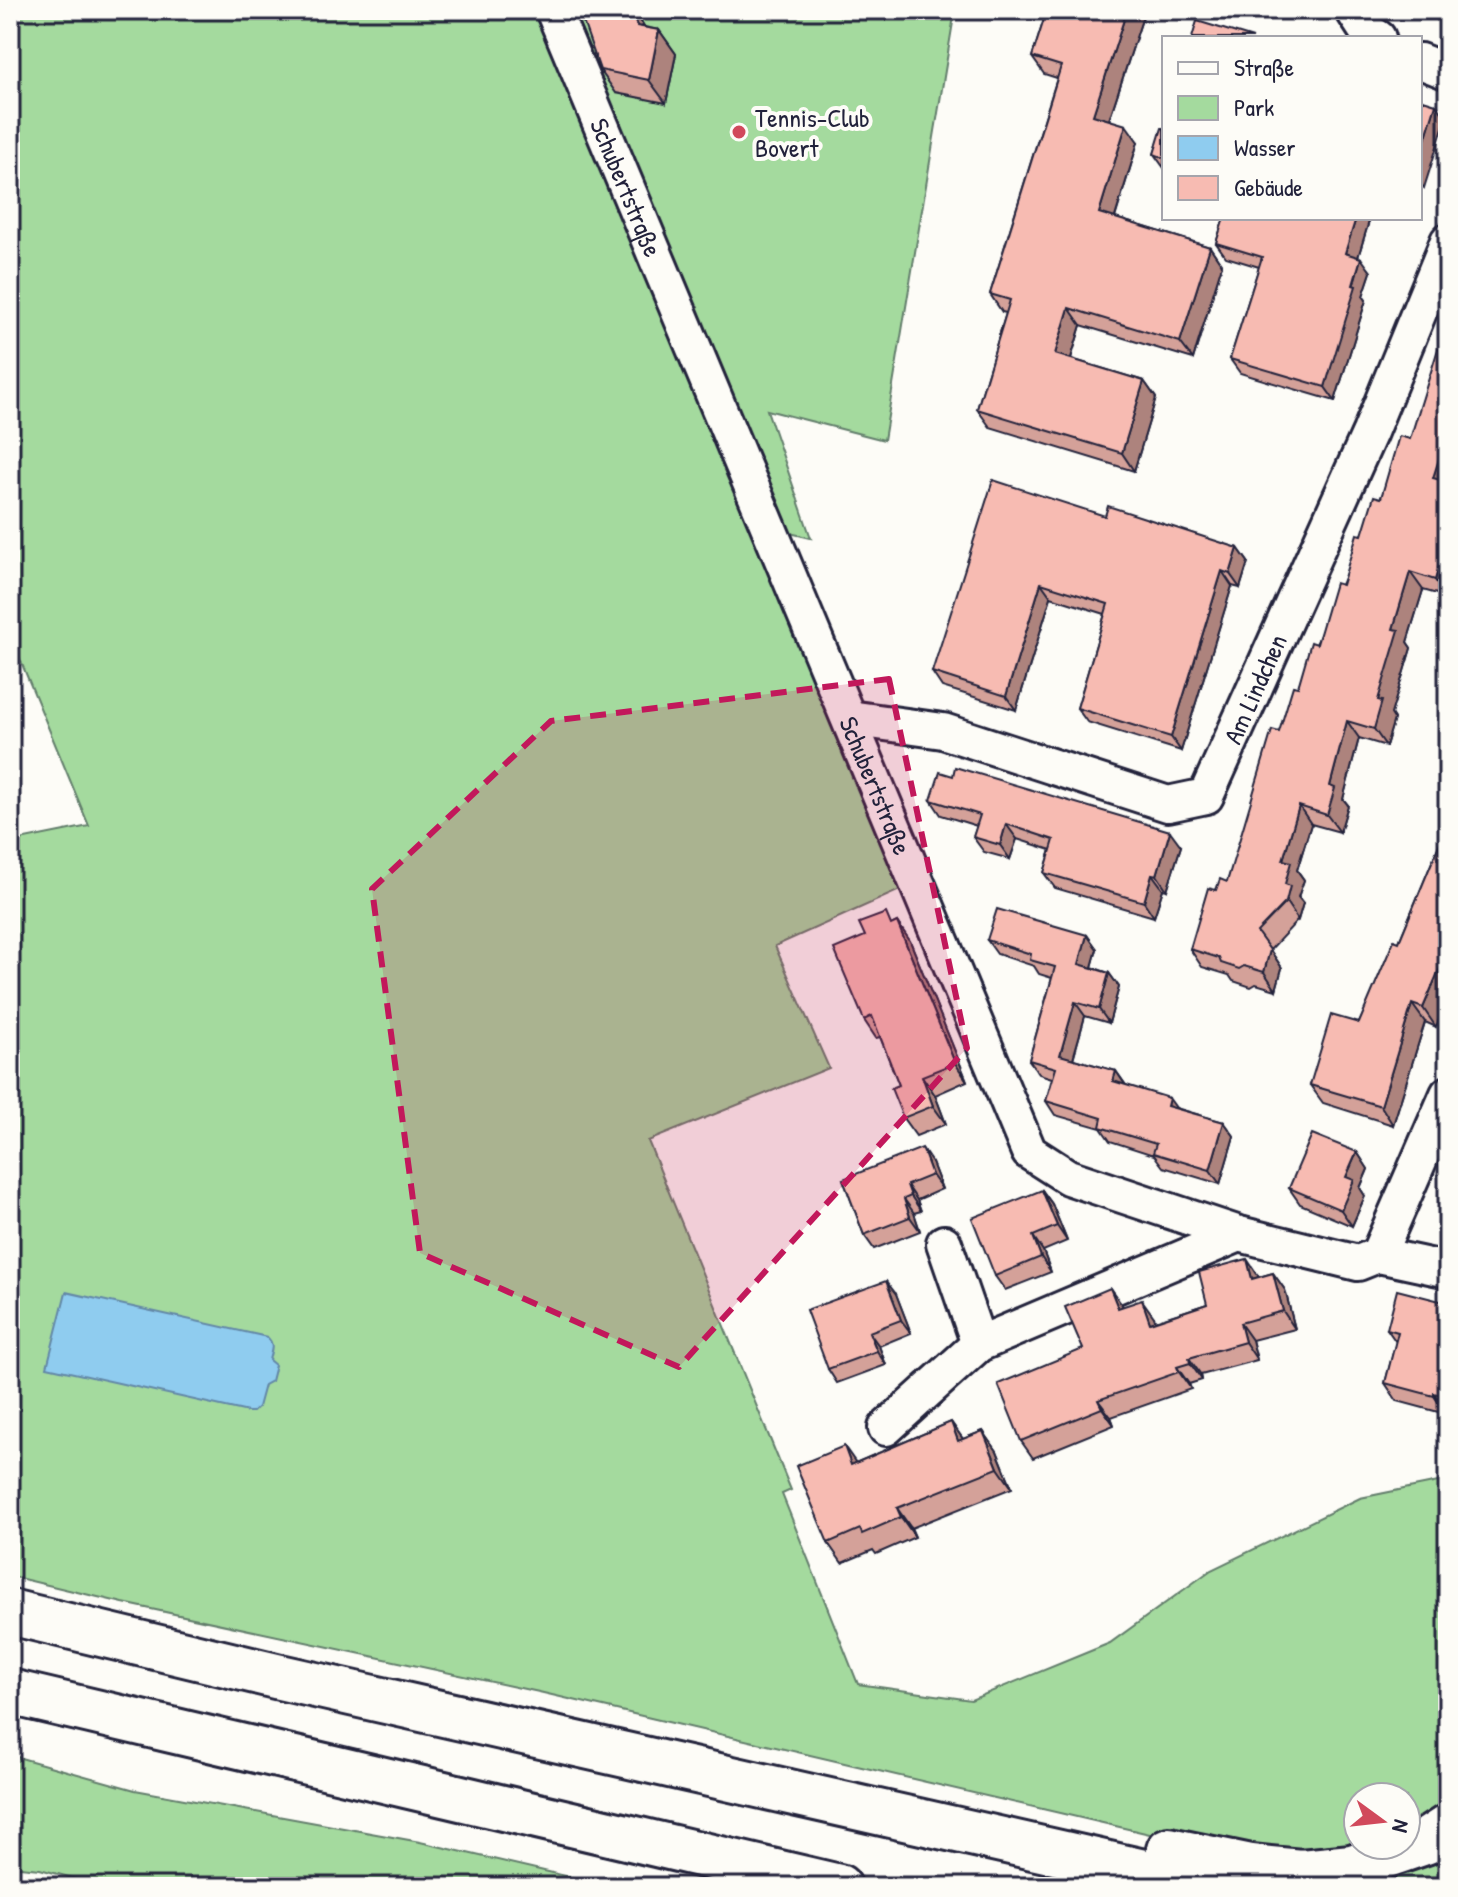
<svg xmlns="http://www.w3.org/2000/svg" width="1458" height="1897" font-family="'Patrick Hand',sans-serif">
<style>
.green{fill:#a4da9e;stroke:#637e6c;stroke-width:2}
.water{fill:#8fccef;stroke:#6388a7;stroke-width:2}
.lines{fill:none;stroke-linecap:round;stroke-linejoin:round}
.minor-casing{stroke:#22223b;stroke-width:40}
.highway-casing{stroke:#22223b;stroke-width:50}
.minor{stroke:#fdfcf7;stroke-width:34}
.highway{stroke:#fdfcf7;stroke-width:44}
.wall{fill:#d4a199;stroke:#22223b;stroke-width:2}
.shaded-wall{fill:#ad837d;stroke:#22223b;stroke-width:2}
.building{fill:#f7bbb2;stroke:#22223b;stroke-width:2}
.marked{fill:#c2185b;fill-opacity:0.2;stroke:#c2185b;stroke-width:6;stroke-dasharray:16 10;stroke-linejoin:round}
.poi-dot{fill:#d1495b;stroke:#fdfcf7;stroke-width:3}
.labels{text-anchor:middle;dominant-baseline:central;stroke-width:8;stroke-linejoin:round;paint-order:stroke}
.poi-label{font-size:26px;fill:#22223b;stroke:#fdfcf7;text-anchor:start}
.street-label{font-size:26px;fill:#22223b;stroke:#fdfcf7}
</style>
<rect width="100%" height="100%" fill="#fdfcf7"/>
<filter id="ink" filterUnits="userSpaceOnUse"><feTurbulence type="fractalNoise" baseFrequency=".0125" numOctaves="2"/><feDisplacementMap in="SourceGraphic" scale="16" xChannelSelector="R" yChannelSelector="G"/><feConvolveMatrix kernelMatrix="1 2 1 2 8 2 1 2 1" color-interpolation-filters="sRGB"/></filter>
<g filter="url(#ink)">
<g class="green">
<path d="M10,10H546L909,886L775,946L829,1068L648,1141L791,1490L782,1494L858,1684L971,1700L1110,1643L1211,1570L1360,1498L1448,1480V1802L1406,1827V1797H1358V1844L1355,1845L1264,1850L1184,1842L539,1692L123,1603L10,1576V842L89,826L10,635Z"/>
<path d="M565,10H955L884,440L767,410L811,538L777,530Z"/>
<path d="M10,1755L135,1790L420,1842L613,1887H105L40,1869L10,1866Z"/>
<path d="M1448,1843V1887H1365L1333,1879Z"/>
</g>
<path class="water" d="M66,1292L267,1337C275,1344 271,1351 269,1360L275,1365L271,1381L264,1385L258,1407L253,1412H248L47,1367Z"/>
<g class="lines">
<g class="minor-casing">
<g id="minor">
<path id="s1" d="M553,10L1029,1152L1068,1177L1239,1234L1358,1263L1378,1255L1448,1270"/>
<path d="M1353,10L1366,30L1378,38"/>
<path d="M1420,61L1448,72"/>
<path id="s2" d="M849,718L943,731L1168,804L1206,796L1370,432L1448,241"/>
<path d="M944,1243L979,1344"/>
<path d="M1378,1255L1448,1094"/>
<path d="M886,1428L979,1344L1239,1234"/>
</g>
</g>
<g class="highway-casing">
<g id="highway">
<path d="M10,1612L280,1677L1210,1887"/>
<path d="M10,1692L839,1887"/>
<path d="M1169,1850L1251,1867L1301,1872L1352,1867L1425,1842L1448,1827"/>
</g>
</g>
<use href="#minor" class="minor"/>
<use href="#highway" class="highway"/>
</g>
<g class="wall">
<path d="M1047,10H1145L1109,120L1138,142L1115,218L1210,247L1222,265L1193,359L1081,325L1071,359L1144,381L1156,398L1134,471L990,427L977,409L1006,313L1002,312L990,294L1057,78L1044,74L1032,57Z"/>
<path d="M641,22L644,27L659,30L676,54L666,103L616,93L600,70Z"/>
<path d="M1164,128V168L1154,154Z"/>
<path d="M1224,218H1370L1358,257L1371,272L1363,296L1366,300L1335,401L1240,373L1230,359L1259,267L1226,257L1216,243Z"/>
<path d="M1448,341L1447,597L1423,590L1407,642L1411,648L1391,714L1394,719L1386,746L1359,738L1343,799L1348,805L1340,832L1311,824L1297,870L1304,880L1298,897L1303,903L1298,920L1270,950L1282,968L1276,990L1256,984L1251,987L1233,981L1229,975L1202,967L1190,949L1216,890L1227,882L1279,732L1362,535L1410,439Z"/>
<path d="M1105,516L1238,548L1248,562L1240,588L1232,586L1181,751L1087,722L1077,708L1105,614L1051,597L1016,710L942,687L932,672Z"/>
<path d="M931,800L1181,846L1167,890L1163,889L1154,917L1055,888L1044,873L1051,850L1017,839L1010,859L984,852L973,837L977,826L941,815Z"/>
<path d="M1448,807V998L1436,1027L1425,1022L1393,1125L1323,1103L1310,1085L1359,1023L1399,942L1447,826L1443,820Z"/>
<path d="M897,922L910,941L967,1081L935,1095L946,1124L916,1136L903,1118L899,1085L880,1037L876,1038L864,1020L893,924Z"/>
<path d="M1087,935L1097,949L1092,967L1109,973L1119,987L1109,1023L1085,1016L1073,1059L1116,1071L1126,1085L1176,1108L1224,1122L1234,1136L1220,1184L1163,1167L1154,1155L1110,1141L1101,1128L1055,1115L1046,1101L1052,1078L1039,1074L1029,1060L1052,978L1039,974L1034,966L997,954L987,940Z"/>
<path d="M1357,1152L1368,1169L1360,1188L1365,1196L1352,1226L1300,1204L1289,1188Z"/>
<path d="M932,1163L942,1189L917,1200L921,1211L914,1213L920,1231L874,1249L864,1235L843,1179Z"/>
<path d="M1042,1190L1052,1204L1067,1241L1043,1251L1051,1272L1005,1290L995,1276Z"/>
<path d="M1273,1273L1285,1290L1295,1329L1252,1340L1257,1360L1201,1375L1202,1380L1189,1384L1191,1389L1111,1417L1114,1425L1033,1458L1021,1441L1083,1349L1123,1307L1154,1317L1155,1321L1207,1304L1259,1277Z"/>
<path d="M896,1294L911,1333L879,1346L886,1365L837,1383L828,1369Z"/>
<path d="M1448,1303V1411L1446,1414L1397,1401L1385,1383L1396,1342L1387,1329Z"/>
<path d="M951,1422L963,1439L983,1431L997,1451L1012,1488L911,1528L915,1537L876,1554L873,1550L842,1563L828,1543L855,1463Z"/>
</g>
<g class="shaded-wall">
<path d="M630,10H644L641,22L653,50L637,26Z"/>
<path d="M1127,10H1145L1105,132L1093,115Z"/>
<path d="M659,30L676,54L666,103L649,80Z"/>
<path d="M1436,104L1446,118L1424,188L1420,183V156Z"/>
<path d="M1126,125L1138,142L1111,230L1099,213Z"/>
<path d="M1356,218H1370L1355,267L1345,253Z"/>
<path d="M1210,247L1222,265L1193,359L1180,342Z"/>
<path d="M1361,258L1371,272L1363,296L1366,300L1335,401L1325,387Z"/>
<path d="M1069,308L1081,325L1067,371L1055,354Z"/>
<path d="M1144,381L1156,398L1134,471L1122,453Z"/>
<path d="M1448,430V488L1433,478Z"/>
<path d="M1448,534V595L1447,597L1435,580Z"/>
<path d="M1238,548L1248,562L1240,588L1230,574Z"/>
<path d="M1222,571L1232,586L1181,751L1171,737Z"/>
<path d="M1410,572L1423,590L1407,642L1411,648L1391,714L1394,719L1386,746L1374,729L1378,700L1393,629Z"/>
<path d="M1041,583L1051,597L1016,710L1006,696Z"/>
<path d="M1347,721L1359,738L1343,799L1348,805L1340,832L1327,815L1330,786Z"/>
<path d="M1299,806L1311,824L1297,870L1304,880L1298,897L1303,903L1298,920L1286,902L1283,860Z"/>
<path d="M1006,824L1017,839L1010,859L1000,845Z"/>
<path d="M1170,831L1181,846L1167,890L1157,875Z"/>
<path d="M1152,874L1163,889L1154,917L1144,902Z"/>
<path d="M897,922L910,941L967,1081L955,1063Z"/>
<path d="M1087,935L1097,949L1089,978L1079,964Z"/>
<path d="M1448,949V998L1436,1027L1423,1008Z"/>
<path d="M1270,950L1282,968L1276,990L1264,972Z"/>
<path d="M1109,973L1119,987L1109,1023L1099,1009Z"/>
<path d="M1075,1002L1085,1016L1070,1069L1060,1055Z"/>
<path d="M1412,1004L1425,1022L1393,1125L1381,1106Z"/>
<path d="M1116,1071L1126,1086L1113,1081Z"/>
<path d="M922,1076L935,1095L946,1124L933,1106Z"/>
<path d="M1169,1098L1179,1112L1167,1106Z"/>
<path d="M1224,1122L1234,1136L1220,1184L1210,1170Z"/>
<path d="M922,1148L932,1163L942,1189L932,1175Z"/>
<path d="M1357,1152L1368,1169L1360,1188L1365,1196L1352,1226L1341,1210L1346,1177Z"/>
<path d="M907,1185L917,1200L921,1211L911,1196Z"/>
<path d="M1042,1190L1052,1204L1067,1241L1057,1226Z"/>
<path d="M904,1199L914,1213L920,1231L910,1217Z"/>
<path d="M1033,1236L1043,1251L1051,1272L1041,1257Z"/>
<path d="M1247,1259L1259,1277L1252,1279Z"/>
<path d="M1273,1273L1285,1290L1295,1329L1283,1311Z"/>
<path d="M886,1281L896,1294L911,1333L901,1320Z"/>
<path d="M1110,1288L1122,1305L1130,1326L1118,1308Z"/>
<path d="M1142,1300L1154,1317L1162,1340L1150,1323Z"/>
<path d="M1240,1323L1252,1340L1257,1360L1245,1342Z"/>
<path d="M869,1332L879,1346L886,1365L877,1351Z"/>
<path d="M1189,1358L1201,1375L1202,1380L1190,1363Z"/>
<path d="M1177,1367L1189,1384L1191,1389L1179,1372Z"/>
<path d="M1434,1393L1447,1411L1446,1414L1434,1396Z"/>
<path d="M1098,1400L1111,1417L1114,1425L1102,1408Z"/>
<path d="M951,1422L965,1442L958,1441Z"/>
<path d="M983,1431L997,1451L1012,1488L998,1468Z"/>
<path d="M844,1446L858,1466L851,1465Z"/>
<path d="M897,1508L911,1528L915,1537L901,1517Z"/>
</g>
<g class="building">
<path d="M579,10H630L637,26L659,30L649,80L600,70Z"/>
<path d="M1047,10H1127L1093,115L1126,125L1099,213L1210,247L1180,342L1069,308L1055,354L1144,381L1122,453L977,409L1010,300L990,294L1061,66L1032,57Z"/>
<path d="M1197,21L1253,38H1192Z"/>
<path d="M1420,99L1436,104L1420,156Z"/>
<path d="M1162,128H1164V158L1154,154Z"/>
<path d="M1224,218H1356L1345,253L1361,258L1353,285L1356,286L1325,387L1230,359L1262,257L1216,243Z"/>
<path d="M1448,341V430L1433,478L1448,482V534L1435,580L1410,572L1393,629L1399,630L1378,700L1382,701L1374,729L1347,721L1330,786L1335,788L1327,815L1299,806L1283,860L1291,862L1285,884L1290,886L1286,902L1257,932L1270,950L1264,972L1244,966L1239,969L1221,963L1219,958L1190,949L1208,888L1216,890L1220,879L1227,882L1272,730L1279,732L1293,686L1298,687L1311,642L1317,644L1335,583L1342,585L1357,534L1362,535L1374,496L1381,498L1399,436L1410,439L1438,349L1445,351Z"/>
<path d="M993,480L1105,516L1108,506L1238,548L1230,574L1222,571L1171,737L1077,708L1108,604L1041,583L1006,696L932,672Z"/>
<path d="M955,767L1170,831L1157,875L1152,874L1144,902L1044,873L1054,840L1006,824L1000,845L973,837L980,815L931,800L940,772L953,776Z"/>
<path d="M1448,807V822L1443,820Z"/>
<path d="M1448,823V949L1423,1008L1412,1004L1381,1106L1310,1085L1331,1015L1359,1023L1394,940L1399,942Z"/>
<path d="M997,909L1087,935L1079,964L1109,973L1099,1009L1075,1002L1060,1055L1116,1071L1113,1081L1169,1098L1167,1106L1224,1122L1210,1170L1153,1153L1156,1144L1100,1127L1102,1118L1046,1101L1056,1068L1029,1060L1055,967L1030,960L1031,954L987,940Z"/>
<path d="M886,913L891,925L897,922L955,1063L922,1076L933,1106L903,1118L891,1088L899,1085L872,1016L864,1020L834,949L865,936L859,923Z"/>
<path d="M1312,1134L1357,1152L1346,1177L1354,1180L1341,1210L1289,1188Z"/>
<path d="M922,1148L932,1175L907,1185L911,1196L904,1199L910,1217L864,1235L843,1179Z"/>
<path d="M1042,1190L1057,1226L1033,1236L1041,1257L995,1276L972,1218Z"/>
<path d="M1247,1259L1252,1279L1273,1273L1283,1311L1240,1323L1245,1342L1189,1358L1190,1363L1177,1367L1179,1372L1098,1400L1102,1408L1021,1441L998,1384L1083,1349L1065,1307L1110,1288L1118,1308L1142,1300L1150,1323L1207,1304L1199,1272Z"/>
<path d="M886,1281L901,1320L869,1332L877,1351L828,1369L806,1310Z"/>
<path d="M1397,1290L1448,1303V1397L1434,1393V1396L1385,1383L1398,1332L1387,1329Z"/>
<path d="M951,1422L958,1441L983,1431L998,1468L897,1508L901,1517L862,1534L860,1529L828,1543L796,1466L844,1446L851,1465Z"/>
</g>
</g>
<path class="marked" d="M889,679L967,1048L679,1367L420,1253L372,889L551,721Z"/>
<circle class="poi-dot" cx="739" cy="132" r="8"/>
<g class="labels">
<g class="poi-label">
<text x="755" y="117">Tennis-Club<tspan x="755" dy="30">Bovert</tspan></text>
</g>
<g class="street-label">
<text stroke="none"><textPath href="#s1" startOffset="192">Schubertstraße</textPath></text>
<text stroke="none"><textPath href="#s2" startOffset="488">Am Lindchen</textPath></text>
<text stroke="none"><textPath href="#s1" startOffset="840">Schubertstraße</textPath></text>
</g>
</g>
<rect width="1458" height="1897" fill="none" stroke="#fdfcf7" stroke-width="40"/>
<rect x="20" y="20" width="1418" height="1857" fill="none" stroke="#22223b" stroke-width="3" filter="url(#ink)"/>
<rect x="1162" y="36" width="260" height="184" fill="#fdfcf7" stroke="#a5a5ac" stroke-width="2"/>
<rect x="1178" y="62" width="40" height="12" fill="#fdfcf7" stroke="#a5a5ac" stroke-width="2"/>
<text x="1234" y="76" font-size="24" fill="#22223b">Straße</text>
<rect x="1178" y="96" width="40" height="24" fill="#a4da9e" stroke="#a5a5ac" stroke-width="2"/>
<text x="1234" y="116" font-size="24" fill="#22223b">Park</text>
<rect x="1178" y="136" width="40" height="24" fill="#8fccef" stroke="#a5a5ac" stroke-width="2"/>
<text x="1234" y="156" font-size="24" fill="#22223b">Wasser</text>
<rect x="1178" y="176" width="40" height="24" fill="#f7bbb2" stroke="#a5a5ac" stroke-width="2"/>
<text x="1234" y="196" font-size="24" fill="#22223b">Gebäude</text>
<g transform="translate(1382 1821) rotate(105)"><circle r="38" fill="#fdfcf7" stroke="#a5a5ac" stroke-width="2"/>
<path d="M0-6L14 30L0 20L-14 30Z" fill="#d1495b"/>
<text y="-12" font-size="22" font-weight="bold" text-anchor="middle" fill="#22223b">N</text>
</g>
</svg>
